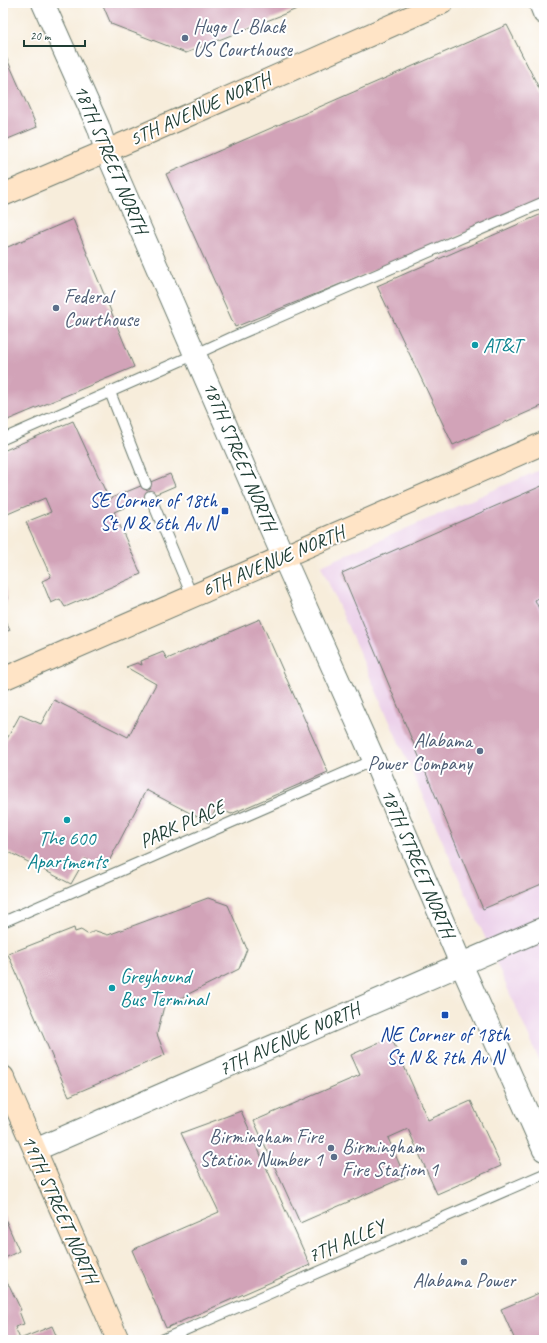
<svg xmlns="http://www.w3.org/2000/svg" width="547" height="1343" font-family="Caveat,sans-serif">
<style>
.built{fill:#ecd1ea}
.building{fill:#d2a3b8}
.lines{fill:none;stroke-linecap:round;stroke-linejoin:round}
.service-casing{stroke:#6b7b6e;stroke-width:12}
.tertiary-casing{stroke:#6b7b6e;stroke-width:24}
.secondary-casing{stroke:#6b7b6e;stroke-width:24}
.service{stroke:#fff;stroke-width:10}
.tertiary{stroke:#fff;stroke-width:22}
.secondary{stroke:#ffe4c6;stroke-width:22}
.service-dot{fill:#5c6f8a;stroke:#fff;stroke-width:1.5}
.culture-dot{fill:#0f9aa8;stroke:#fff;stroke-width:1.5}
.transit-dot{fill:#1a4fb4;stroke:#fff;stroke-width:1.5}
.labels{text-anchor:middle;dominant-baseline:central;stroke-width:4;stroke-linejoin:round;paint-order:stroke}
.service-label{font-size:20px;fill:#4e5e75;stroke:#fff;text-anchor:start}
.street-label{font-size:20px;fill:#1f3d34;stroke:#fff}
.culture-label{font-size:20px;fill:#0d838f;stroke:#fff;text-anchor:start}
.transit-label{font-size:20px;fill:#164399;stroke:#fff;text-anchor:end}
</style>
<rect width="100%" height="100%" fill="#fff"/>
<filter id="ink" filterUnits="userSpaceOnUse"><feTurbulence type="fractalNoise" baseFrequency=".025" numOctaves="2"/><feDisplacementMap in="SourceGraphic" scale="8" xChannelSelector="R" yChannelSelector="G"/><feConvolveMatrix kernelMatrix="1 2 1 2 8 2 1 2 1" color-interpolation-filters="sRGB"/></filter>
<filter id="wash" filterUnits="userSpaceOnUse"><feTurbulence type="fractalNoise" baseFrequency=".012" numOctaves="4" result="noise"/><feDisplacementMap in="SourceGraphic" scale="16" xChannelSelector="R" yChannelSelector="G"/><feGaussianBlur stdDeviation="0.9" result="paint"/><feColorMatrix in="noise" values="0 0 0 0 0 0 0 0 0 0 0 0 0 0 0 0 0 1.4 0 .05"/><feComposite in="paint" operator="in"/></filter>
<g filter="url(#wash)">
<rect width="100%" height="100%" fill="#f7eddb"/>
<path class="built" d="M544,468V1071L321,566Z"/>
<g id="blocks">
<g class="building">
<path d="M102,3H312L186,53L111,24Z"/>
<path d="M507,25L544,98V201L235,327L166,174Z"/>
<path d="M3,50L37,127L3,141Z"/>
<path d="M544,213V405L453,445L377,286Z"/>
<path d="M73,219L134,367L3,422V249Z"/>
<path d="M73,421L109,499L170,474L175,486L114,512L141,574L65,607L60,599L51,603L42,581L51,577L26,522L51,512L45,498L3,516V451Z"/>
<path d="M544,485V595L535,600L544,620V883L483,909L342,573Z"/>
<path d="M3,581L6,590L7,599L3,613Z"/>
<path d="M3,617L10,630L3,633Z"/>
<path d="M260,619L328,772L231,814L217,807L209,823L146,790L105,869L85,859L71,884L3,849V746L20,715L41,724L54,700L128,737L156,684L126,667L137,663L142,665L141,661L163,652L167,659Z"/>
<path d="M208,898L228,905L247,949L239,969L164,1006L157,1034L165,1055L69,1096L8,954L74,928L75,932L81,930L87,934L96,931L108,935Z"/>
<path d="M391,1037L428,1120L471,1101L501,1166L437,1194L408,1129L388,1138L405,1177L300,1223L254,1121L360,1075L351,1055Z"/>
<path d="M241,1111L310,1265L166,1328L132,1250L219,1212L181,1133Z"/>
<path d="M3,1214L19,1251L3,1259Z"/>
<path d="M3,1275L8,1285H9L21,1310L19,1311L24,1324L15,1327L20,1339L52,1326L58,1340H3Z"/>
<path d="M544,1291V1340H515L501,1309Z"/>
</g>
</g>
</g>
<g filter="url(#ink)">
<use href="#blocks" fill-opacity="0" stroke="#6b7b6e" stroke-width="1"/>
<g class="lines">
<g class="service-casing">
<g id="service">
<path d="M110,392L146,484"/>
<path d="M3,439L196,354L233,337L544,202"/>
<path d="M150,496L192,596"/>
<path d="M3,922L374,760"/>
<path d="M162,1340L544,1174"/>
</g>
</g>
<g class="tertiary-casing">
<g id="tertiary">
<path d="M43,3L98,126L106,150L271,529L374,760L461,964L544,1150"/>
<path d="M540,3L544,13"/>
<path d="M35,1150L544,928"/>
</g>
</g>
<g class="secondary-casing">
<g id="secondary">
<path d="M3,195L139,137L442,3"/>
<path d="M3,679L544,443"/>
<path d="M3,1077L118,1340"/>
</g>
</g>
<use href="#service" class="service"/>
<use href="#tertiary" class="tertiary"/>
<use href="#secondary" class="secondary"/>
</g>
</g>
<g class="service-dot">
<circle cx="185" cy="38" r="4"/>
<circle cx="56" cy="308" r="4"/>
<circle cx="480" cy="751" r="4"/>
<circle cx="331" cy="1148" r="4"/>
<circle cx="334" cy="1157" r="4"/>
<circle cx="464" cy="1262" r="4"/>
</g>
<g class="culture-dot">
<circle cx="475" cy="345" r="4"/>
<circle cx="67" cy="820" r="4"/>
<circle cx="112" cy="988" r="4"/>
</g>
<g class="transit-dot">
<rect x="221" y="507" width="8" height="8" rx="2"/>
<rect x="441" y="1011" width="8" height="8" rx="2"/>
</g>
<g class="labels">
<g class="service-label">
<text x="193" y="26">Hugo L. Black<tspan x="193" dy="23">US Courthouse</tspan></text>
<text x="64" y="296">Federal<tspan x="64" dy="23">Courthouse</tspan></text>
<text x="472" y="740" text-anchor="end">Alabama<tspan x="472" dy="23">Power Company</tspan></text>
<text x="323" y="1136" text-anchor="end">Birmingham Fire<tspan x="323" dy="23">Station Number 1</tspan></text>
<text x="342" y="1146">Birmingham<tspan x="342" dy="23">Fire Station 1</tspan></text>
<text x="464" y="1280" text-anchor="middle">Alabama Power</text>
</g>
<g class="street-label">
<text transform="translate(200 109) rotate(-24)">5TH AVENUE NORTH</text>
<text transform="translate(111 159) rotate(67)">18TH STREET NORTH</text>
<text transform="translate(240 456) rotate(67)">18TH STREET NORTH</text>
<text transform="translate(273 561) rotate(-23)">6TH AVENUE NORTH</text>
<text transform="translate(182 824) rotate(-24)">PARK PLACE</text>
<text transform="translate(418 863) rotate(67)">18TH STREET NORTH</text>
<text transform="translate(289 1039) rotate(-24)">7TH AVENUE NORTH</text>
<text transform="translate(60 1209) rotate(66)">19TH STREET NORTH</text>
<text transform="translate(346 1241) rotate(-23)">7TH ALLEY</text>
</g>
<g class="culture-label">
<text x="483" y="345">AT&amp;T</text>
<text x="67" y="838" text-anchor="middle">The 600<tspan x="67" dy="23">Apartments</tspan></text>
<text x="120" y="976">Greyhound<tspan x="120" dy="23">Bus Terminal</tspan></text>
</g>
<g class="transit-label">
<text x="217" y="500">SE Corner of 18th<tspan x="217" dy="23">St N &amp; 6th Av N</tspan></text>
<text x="445" y="1034" text-anchor="middle">NE Corner of 18th<tspan x="445" dy="23">St N &amp; 7th Av N</tspan></text>
</g>
</g>
<rect width="547" height="1343" fill="none" stroke="#fff" stroke-width="16"/>
<path d="M24 40v6h61v-6" fill="none" stroke="#1f3d34" stroke-width="2"/>
<text x="30" y="40" font-size="12" fill="#1f3d34" stroke="#ffffff" stroke-width="3" paint-order="stroke">20 m</text>
</svg>
